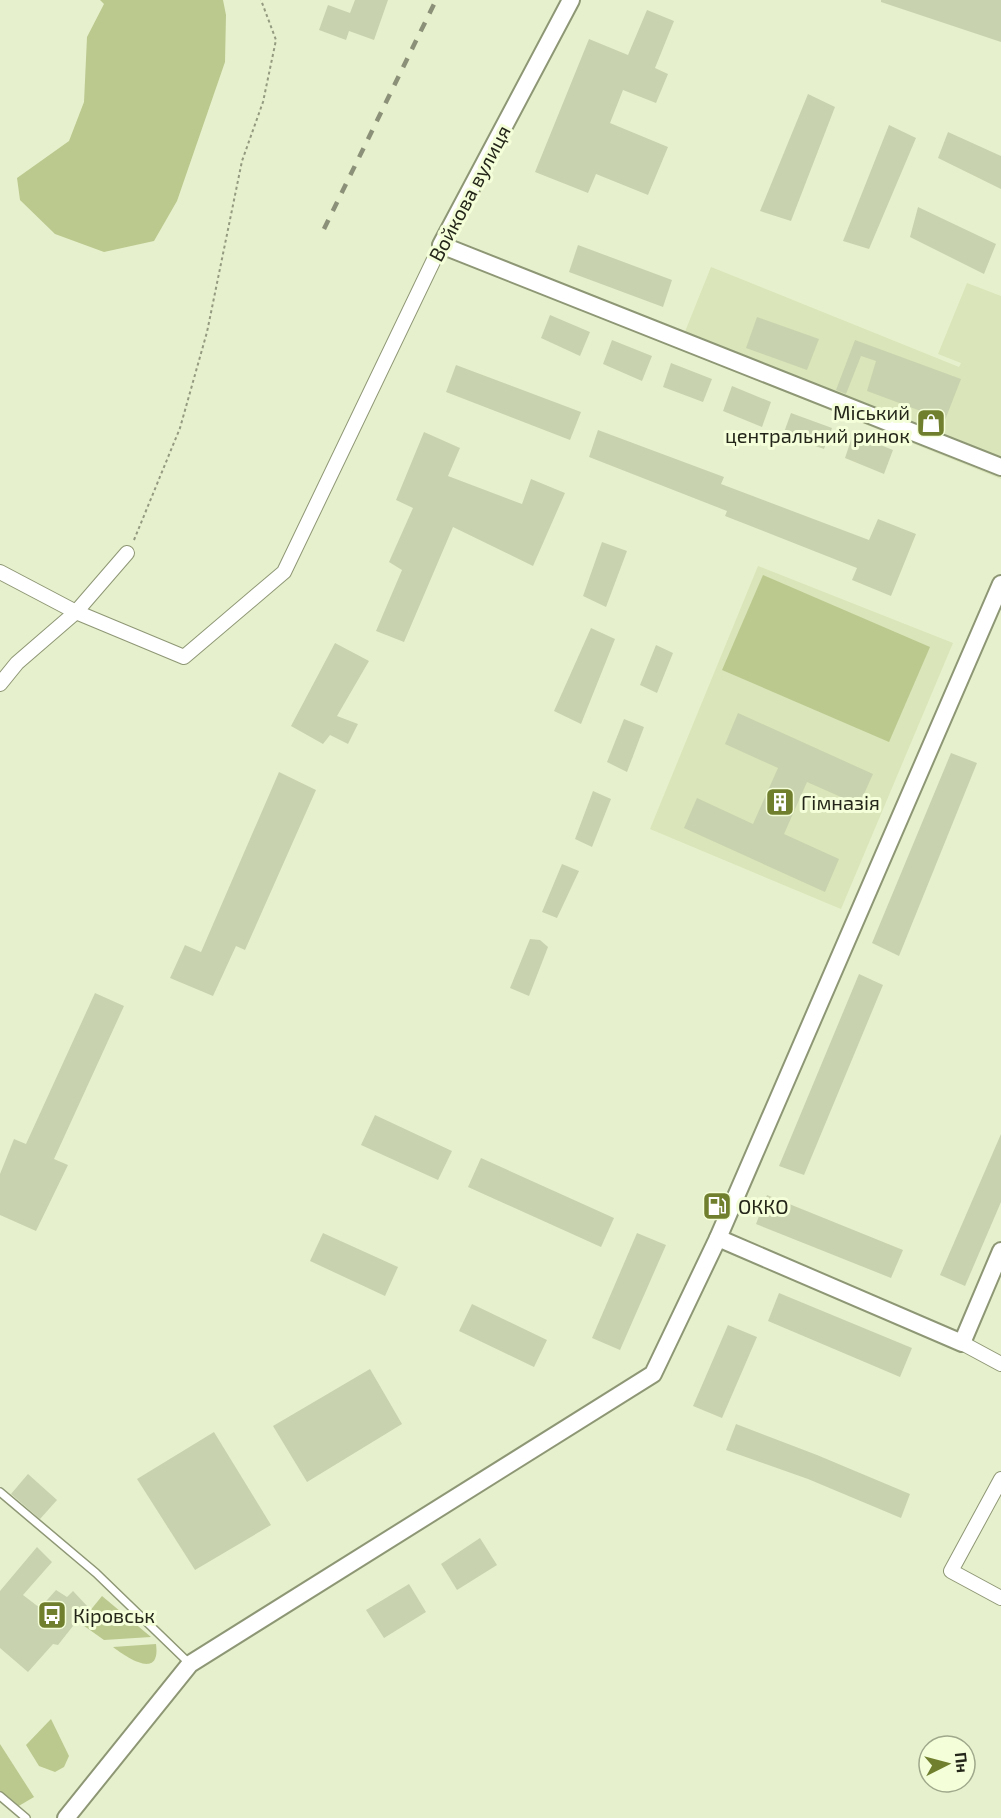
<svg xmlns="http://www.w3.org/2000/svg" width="1001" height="1818" font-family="'Exo 2',sans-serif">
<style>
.built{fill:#dae5b9}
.green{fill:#bbc98f}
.building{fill:#c9d2ae}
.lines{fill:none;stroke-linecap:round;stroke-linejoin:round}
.service-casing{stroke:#8e9775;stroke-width:10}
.minor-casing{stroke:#8e9775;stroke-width:16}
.tertiary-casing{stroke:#8e9775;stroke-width:20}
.path{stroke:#939a80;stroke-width:2;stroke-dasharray:3 3;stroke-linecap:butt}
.service{stroke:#fff;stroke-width:7}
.minor{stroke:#fff;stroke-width:14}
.tertiary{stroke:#fff;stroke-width:16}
.rail{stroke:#8b9178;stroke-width:4.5;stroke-dasharray:10 10;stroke-linecap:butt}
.labels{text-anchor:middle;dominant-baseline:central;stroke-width:6;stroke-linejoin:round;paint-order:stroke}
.street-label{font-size:20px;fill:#232619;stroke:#f4fed9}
.poi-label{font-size:20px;fill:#232619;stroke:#f4fed9;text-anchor:start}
</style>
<rect width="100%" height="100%" fill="#e7f0cc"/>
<g class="built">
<path d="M711,267L959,367L961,363L938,354L967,283L1001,296V479L678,349Z"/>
<path d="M758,566L953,643L841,909L650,829Z"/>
</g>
<g class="green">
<path d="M100,0H223L226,15L225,62L177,201L154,241L104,252L55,234L20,200L17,178L69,141L84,102L87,37L104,4Z"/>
<path d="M763,575L930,647L889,742L722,670Z"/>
<path d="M102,1596L151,1637L104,1640L80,1623Z"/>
<path d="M156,1644C161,1681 126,1657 113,1647Z"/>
<path d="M51,1719L69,1756L64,1767L55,1772L39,1766L26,1745Z"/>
<path d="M0,1744L34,1797L17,1807L0,1792Z"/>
</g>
<g class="building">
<path d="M355,0H388L374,40L349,31L346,40L319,30L328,5L350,13Z"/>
<path d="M881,0H1001V42L881,2Z"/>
<path d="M647,10L674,21L655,68L668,74L656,103L623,90L610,123L668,147L648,195L596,174L588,193L535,172L589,39L628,55Z"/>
<path d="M808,94L835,107L791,221L760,211Z"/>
<path d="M889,125L916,138L869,249L843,241Z"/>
<path d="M948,132L1001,156V189L938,158Z"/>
<path d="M918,207L996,244L984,274L910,237Z"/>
<path d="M578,245L672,280L663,307L569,272Z"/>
<path d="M550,315L590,332L580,356L541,338Z"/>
<path d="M757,317L819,339L807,370L746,348Z"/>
<path d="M612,340L652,356L642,381L603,364Z"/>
<path d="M855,340L961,379L945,420L867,391L876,361L861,356L846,394L836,390Z"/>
<path d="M671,363L712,379L703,402L663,387Z"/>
<path d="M456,365L581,412L570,440L446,392Z"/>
<path d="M732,386L771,402L762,427L723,411Z"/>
<path d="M791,413L832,428L824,449L783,435Z"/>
<path d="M598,430L724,477L721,484L869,540L878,519L916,534L891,596L852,580L857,568L725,516L727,511L589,457Z"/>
<path d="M424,432L460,448L448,476L522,504L531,479L565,493L533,566L453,527L404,642L376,631L402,570L389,562L413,508L396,500Z"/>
<path d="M853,434L893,450L884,474L845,458Z"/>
<path d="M602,542L627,551L606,607L583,596Z"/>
<path d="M591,628L615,639L581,724L554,711Z"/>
<path d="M335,643L369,661L337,716L358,724L348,744L330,735L323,744L291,726Z"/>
<path d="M656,645L673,653L657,693L640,685Z"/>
<path d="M738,713L873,774L859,805L807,782L784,834L839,859L825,892L684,828L697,798L753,824L778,768L725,744Z"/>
<path d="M624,719L644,727L627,772L607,762Z"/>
<path d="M951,753L977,763L899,956L872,943Z"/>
<path d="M279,772L316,790L245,950L236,946L213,996L170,978L185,945L201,952Z"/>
<path d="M593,791L611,799L592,847L575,839Z"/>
<path d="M562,864L579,871L557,918L542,912Z"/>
<path d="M530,939L540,940L548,947L529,996L510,988Z"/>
<path d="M859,974L883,985L804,1175L779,1166Z"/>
<path d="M95,993L124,1006L54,1159L68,1165L36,1231L0,1215V1174L14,1139L26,1144Z"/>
<path d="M375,1115L452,1151L438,1180L361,1145Z"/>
<path d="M1001,1134V1202L965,1286L940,1275Z"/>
<path d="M481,1158L614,1218L601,1247L468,1187Z"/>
<path d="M767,1195L903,1250L891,1278L756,1224Z"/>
<path d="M323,1233L398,1267L385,1296L310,1261Z"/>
<path d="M637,1233L666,1245L620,1350L592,1338Z"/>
<path d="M779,1293L912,1348L900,1377L768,1321Z"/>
<path d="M472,1304L547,1340L534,1367L459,1331Z"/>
<path d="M728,1325L757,1337L722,1418L693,1406Z"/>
<path d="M370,1369L402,1424L307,1482L273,1426Z"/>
<path d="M736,1424L817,1455L910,1494L901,1518L808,1479L726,1450Z"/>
<path d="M214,1432L271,1525L195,1570L137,1479Z"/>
<path d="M28,1474L57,1500L40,1519L11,1494Z"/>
<path d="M480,1538L497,1565L457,1590L441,1564Z"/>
<path d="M37,1547L52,1562L23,1595L40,1608L56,1590L67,1597L73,1591L88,1607L58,1645L53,1644L28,1672L0,1648V1591Z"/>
<path d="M409,1584L426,1612L384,1638L366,1610Z"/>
</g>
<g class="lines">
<g class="service-casing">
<g id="service">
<path d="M0,1492L96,1573L189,1663"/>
<path d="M0,1796L26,1818"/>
</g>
</g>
<g class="minor-casing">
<g id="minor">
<path d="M0,572L76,612L184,657L284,572L441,245"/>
<path d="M0,684L17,663L76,612L127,553"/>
<path d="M962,1343L1001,1364"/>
<path d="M1001,1479L951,1571L1001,1598"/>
</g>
</g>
<g class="tertiary-casing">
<g id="tertiary">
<path d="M571,0L441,245L1001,467"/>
<path d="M718,1238L962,1343L1001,1251"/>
<path d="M66,1818L190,1664L653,1374L718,1238L1001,584"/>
</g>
</g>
<path class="path" d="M134,540L180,428L207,332L242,161L263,102L276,40L261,0"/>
<use href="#service" class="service"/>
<use href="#minor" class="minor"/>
<use href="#tertiary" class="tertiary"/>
<path class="rail" d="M324,229L436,0"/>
</g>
<defs>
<g id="shop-square" transform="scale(1.5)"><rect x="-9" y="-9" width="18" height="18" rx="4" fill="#707f2d" stroke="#f4fed9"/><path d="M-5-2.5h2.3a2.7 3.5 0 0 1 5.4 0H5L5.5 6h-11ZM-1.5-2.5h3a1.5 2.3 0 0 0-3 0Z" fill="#fff"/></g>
<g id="building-square" transform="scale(1.5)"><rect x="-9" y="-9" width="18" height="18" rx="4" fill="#707f2d" stroke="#f4fed9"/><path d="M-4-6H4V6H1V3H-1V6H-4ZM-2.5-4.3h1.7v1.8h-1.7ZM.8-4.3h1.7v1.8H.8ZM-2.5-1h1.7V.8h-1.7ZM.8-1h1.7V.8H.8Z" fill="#fff"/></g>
<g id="fuel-square" transform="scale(1.5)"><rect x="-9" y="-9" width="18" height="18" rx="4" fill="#707f2d" stroke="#f4fed9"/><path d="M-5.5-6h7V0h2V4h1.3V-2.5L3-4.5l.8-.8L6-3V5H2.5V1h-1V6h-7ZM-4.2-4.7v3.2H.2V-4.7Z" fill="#fff"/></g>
<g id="bus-square" transform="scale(1.5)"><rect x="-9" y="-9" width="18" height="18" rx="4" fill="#707f2d" stroke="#f4fed9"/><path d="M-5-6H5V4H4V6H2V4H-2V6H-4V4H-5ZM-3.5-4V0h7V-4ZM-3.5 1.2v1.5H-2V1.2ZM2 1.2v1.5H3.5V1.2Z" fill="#fff"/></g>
</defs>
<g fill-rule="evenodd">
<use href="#shop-square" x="931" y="423"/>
<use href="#building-square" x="780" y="802"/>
<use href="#fuel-square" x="717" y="1206"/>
<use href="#bus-square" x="52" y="1615"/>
</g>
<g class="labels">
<g class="street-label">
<text transform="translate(469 193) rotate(-62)">Войкова вулиця</text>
</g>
<g class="poi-label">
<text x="910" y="412" text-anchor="end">Міський<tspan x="910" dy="23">центральний ринок</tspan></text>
<text x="801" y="802">Гімназія</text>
<text x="738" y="1206">ОККО</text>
<text x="73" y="1615">Кіровськ</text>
</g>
</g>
<g transform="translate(947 1764) rotate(84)"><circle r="28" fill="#f4fed9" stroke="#a0a88c" stroke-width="1.5"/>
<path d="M0-4.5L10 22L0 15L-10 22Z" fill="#707f2d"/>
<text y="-9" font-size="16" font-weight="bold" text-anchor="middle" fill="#232619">Пн</text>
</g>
</svg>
